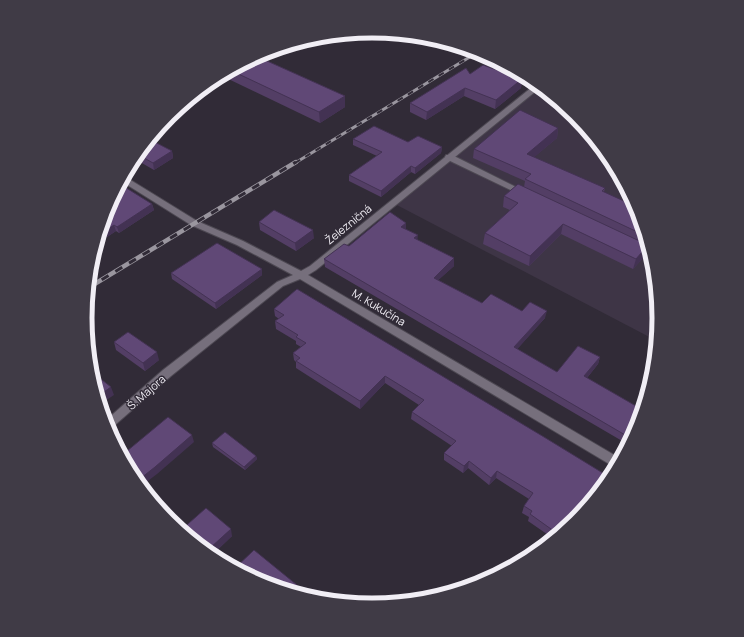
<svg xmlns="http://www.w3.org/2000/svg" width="744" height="637" font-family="Manrope,sans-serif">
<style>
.built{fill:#3e3546}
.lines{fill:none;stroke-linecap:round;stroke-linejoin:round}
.lane-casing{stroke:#4d4852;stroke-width:2}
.street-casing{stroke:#4d4852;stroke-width:2}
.lane{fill:#766f7c;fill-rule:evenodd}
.street{fill:#766f7c;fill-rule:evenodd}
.rail-far1-casing{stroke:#9a969f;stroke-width:3}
.rail-casing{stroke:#9a969f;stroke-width:4.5}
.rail-far1{stroke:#312b37;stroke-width:2;stroke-dasharray:6;stroke-linecap:butt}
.rail{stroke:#312b37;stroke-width:3;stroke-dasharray:8;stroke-linecap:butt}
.wall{fill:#533e65}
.shaded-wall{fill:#433253}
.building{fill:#604876;stroke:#433253}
.labels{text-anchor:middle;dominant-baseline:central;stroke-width:3;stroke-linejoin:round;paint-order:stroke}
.street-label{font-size:11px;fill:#f1eef5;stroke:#312b37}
.rim{fill:none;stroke:#f1eef5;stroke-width:5}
</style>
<rect width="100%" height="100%" fill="#312b37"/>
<path class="built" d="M539,85L575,115L611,159L638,209L654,263L659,319L657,341L393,203Z"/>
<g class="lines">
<g class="lane-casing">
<g id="lane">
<path d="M446,155H452L530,194L526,197L523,196L446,159L445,157Z"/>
<path d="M634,243L650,250L653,258L631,248L629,246Z"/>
</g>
</g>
<g class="street-casing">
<g id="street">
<path d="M374,31L384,32L357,38H325L322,36L357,34Z"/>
<path d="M537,83L541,87L316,270L308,275L621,459L616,468L300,279L283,286L171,376L108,431L104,422L163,370L277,282L293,275L237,245L191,225L121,181L124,176L197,221L243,241L301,271L310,266Z"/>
</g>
</g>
<use href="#lane" class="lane"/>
<use href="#street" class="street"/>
<g class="rail-far1-casing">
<path id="rail-far1" d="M295,163L478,52"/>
</g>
<g class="rail-casing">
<path id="rail" d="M88,288L296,162"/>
</g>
<use href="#rail-far1" class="rail-far1"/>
<use href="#rail" class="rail"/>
</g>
<g class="wall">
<path d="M256,56L345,96V107L320,123L220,75Z"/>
<path d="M470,74L522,79L521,88L495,109L464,96L426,120L410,112V103Z"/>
<path d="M558,128L557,138L534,157L605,188L604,192L638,209L650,248L647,247L645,256L633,269L561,234L529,266L483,244L485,233L510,210L503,207L504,196L524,187L525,181L473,158L474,149Z"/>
<path d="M149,139L172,151L173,158L154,170L133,158Z"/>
<path d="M353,139L408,142L442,147L441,153L415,174L411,172L381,197L349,181V175L377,156L353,145Z"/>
<path d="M152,204L154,210L119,233L116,231L107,237L99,232L106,208Z"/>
<path d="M259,222L314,238L296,251L260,230Z"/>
<path d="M406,223V229L417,240L454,258V266L438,280L482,303L522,311L545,318L517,349L557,372L600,357L598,364L587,378L638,429L629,445L325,267L324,259Z"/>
<path d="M262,269V275L216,309L172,279L171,273Z"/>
<path d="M297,289L575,522L563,532L562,531L560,534L554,539L528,521L529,517L522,513L524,506L529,499L496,478L489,485L468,468L463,473L444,460V453L452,446L411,419L412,412L419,405L385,383L360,409L296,368V362L294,360L293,353L301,347L296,344V341L276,329L275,321L279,319L275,316L274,309Z"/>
<path d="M114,342L159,360L145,371L116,350Z"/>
<path d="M212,443L256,456L257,459L245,470L213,447Z"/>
<path d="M180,531L232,536L212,555L205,552Z"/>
</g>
<g class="shaded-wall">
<path d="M213,79L214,82L202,88L212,79Z"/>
<path d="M522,79L521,88L495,109L496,100Z"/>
<path d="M465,88L464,96L426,120L427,112Z"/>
<path d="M345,96V107L320,123L319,112Z"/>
<path d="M558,128L557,138L526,164L527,154Z"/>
<path d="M442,147L441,153L415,174V168Z"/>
<path d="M172,151L173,158L154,170L153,163Z"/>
<path d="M411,166V172L381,197V191Z"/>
<path d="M152,204L154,210L119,233L117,227Z"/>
<path d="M406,223V231L401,227Z"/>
<path d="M563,224L561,234L529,266L530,256Z"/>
<path d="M114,225L116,231L107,237L105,231Z"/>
<path d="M313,230L314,238L296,251L295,243Z"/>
<path d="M418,235L417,243L414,238Z"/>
<path d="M648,245L645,256L633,269L636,259Z"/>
<path d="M454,258V266L433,285L434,278Z"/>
<path d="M262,269V275L216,309L215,303Z"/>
<path d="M547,311L545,318L513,354L514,347Z"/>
<path d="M157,352L159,360L145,371L143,363Z"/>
<path d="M600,357L598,364L582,384L584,376Z"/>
<path d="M385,376V383L360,409V401Z"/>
<path d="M111,387L114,395L99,405L97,397Z"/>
<path d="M192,435L194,442L157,474L140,487L136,482Z"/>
<path d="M256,456L257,459L245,470L244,467Z"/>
<path d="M469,461L468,468L463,473L464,466Z"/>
<path d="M497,471L496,478L489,485L491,478Z"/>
<path d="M564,525L562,531L556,537Z"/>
<path d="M231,529L232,536L212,555L210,548Z"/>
<path d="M198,542L199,547L196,544Z"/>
</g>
<g class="building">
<path d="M256,56L345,96L319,112L230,70Z"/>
<path d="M483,65L522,79L496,100L465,88L427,112L410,103L466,68L470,74Z"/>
<path d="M520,110L558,128L527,154L605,188L602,191L637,207L646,236L525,179L531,174L474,149Z"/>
<path d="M374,126L408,142L418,136L442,147L415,168L411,166L381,191L349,175L382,152L353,139Z"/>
<path d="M149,139L172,151L153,163L137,154Z"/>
<path d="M120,184L152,204L117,227L114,225L105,231L101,228L106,208Z"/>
<path d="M518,184L648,245L636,259L563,224L530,256L485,233L518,203L504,196Z"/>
<path d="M274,210L313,230L295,243L259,222Z"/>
<path d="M390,212L406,223L401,227L418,235L414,238L454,258L434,278L482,303L491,294L522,311L530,302L547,311L514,347L557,372L578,346L600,357L584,376L636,406L647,393H648L638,429L632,439L324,259L344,244L349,246Z"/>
<path d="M217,243L262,269L215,303L171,273Z"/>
<path d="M297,289L544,437L611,478L575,522L569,527L564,525L558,534L530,514L532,511L524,506L533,493L497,471L491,478L469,461L464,466L444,453L456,441L412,412L424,400L385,376L360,401L296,361L300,358L293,353L306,343L296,337L298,335L275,321L284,315L274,309Z"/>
<path d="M128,332L157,352L143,363L114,342Z"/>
<path d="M92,372L111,387L97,397L90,374V373Z"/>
<path d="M168,417L192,435L155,467L136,482L133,478L121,456Z"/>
<path d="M225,432L256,456L244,467L212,443Z"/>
<path d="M206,508L231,529L210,548L198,542L196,544L180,531Z"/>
<path d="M254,550L308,594L313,589L329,602L316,600L262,584L234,569Z"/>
</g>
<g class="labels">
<g class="street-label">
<text transform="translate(348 224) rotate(-39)">Železničná</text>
<text transform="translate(379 307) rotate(31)">M. Kukučína</text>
<text transform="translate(146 392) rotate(-41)">Š. Majora</text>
</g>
</g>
<path d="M0 0H744V637H0ZM92 318a280 280 0 1 1 560 0a280 280 0 1 1-560 0Z" fill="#403b46" fill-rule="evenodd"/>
<path class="rim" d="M92 318a280 280 0 1 1 560 0a280 280 0 1 1-560 0Z"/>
</svg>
